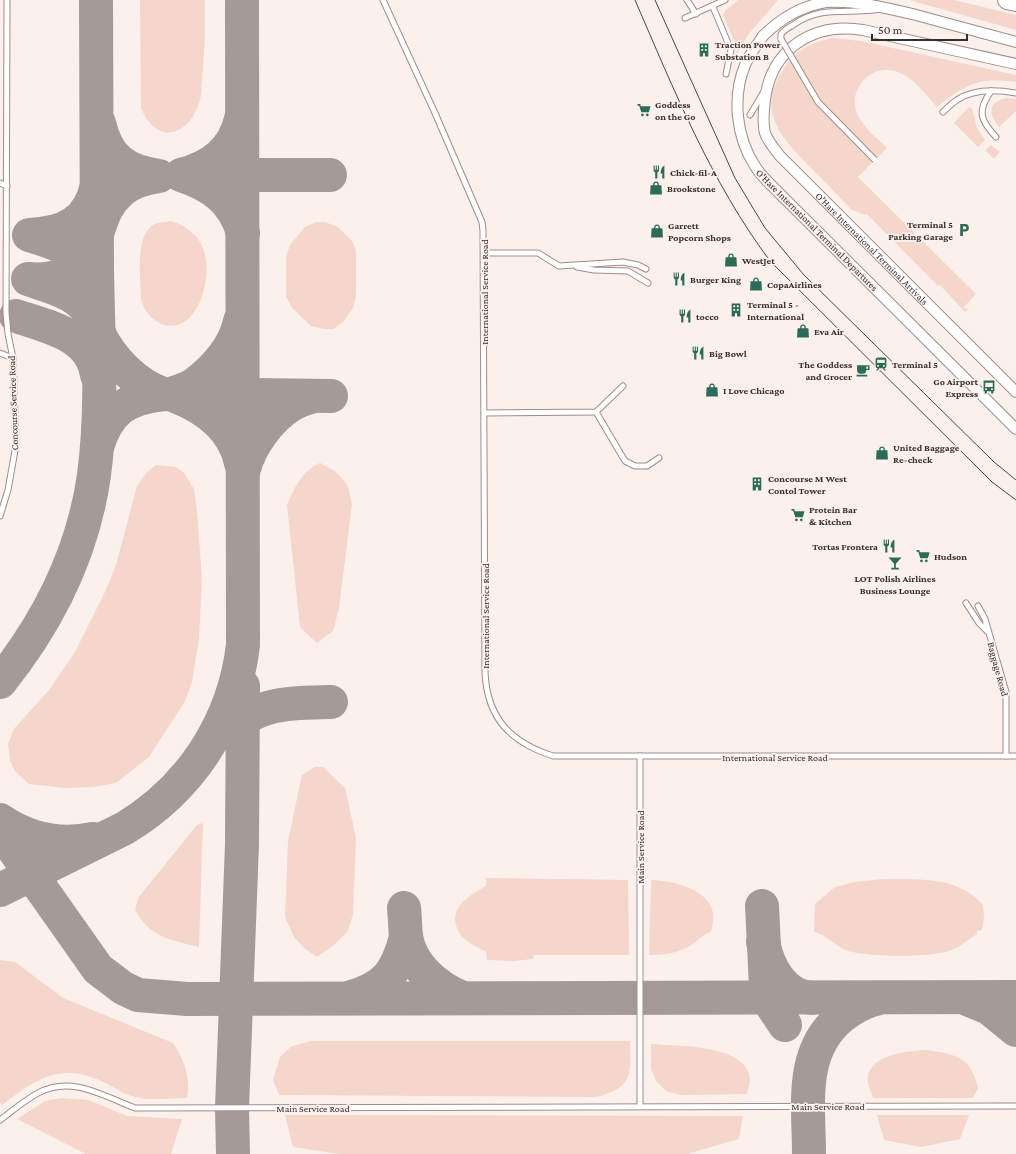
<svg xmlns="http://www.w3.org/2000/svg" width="1016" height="1154" font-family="'Crimson Pro',serif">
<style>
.green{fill:#f4d6cb}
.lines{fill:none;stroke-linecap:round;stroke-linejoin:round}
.taxiway{stroke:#a59a97;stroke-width:34}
.lane-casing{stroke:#9f8d87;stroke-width:7}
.street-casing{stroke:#9f8d87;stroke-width:12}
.highway-casing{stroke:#9f8d87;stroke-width:20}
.lane{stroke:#fff;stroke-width:5}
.street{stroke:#fff;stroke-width:10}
.highway{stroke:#fff;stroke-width:18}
.tram{stroke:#4e4542;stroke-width:1}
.lane-bridge-casing{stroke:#9f8d87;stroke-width:7;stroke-linecap:butt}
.street-bridge-casing{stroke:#9f8d87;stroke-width:12;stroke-linecap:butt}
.lane-bridge{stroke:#fff;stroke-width:5}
.street-bridge{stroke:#fff;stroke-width:10}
.labels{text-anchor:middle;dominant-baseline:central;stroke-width:3.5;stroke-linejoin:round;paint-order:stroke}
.poi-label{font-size:10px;font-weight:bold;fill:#362e2b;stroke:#fcf0ec;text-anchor:start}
.street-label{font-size:10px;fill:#362e2b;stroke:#fcf0ec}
</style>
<rect width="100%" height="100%" fill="#fcf0ec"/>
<g class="green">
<path d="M140,0H205V38L201,95C194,133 158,150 141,108Z"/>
<path d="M738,0H778L748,35L737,53L736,45L723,15L725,11Z"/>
<path d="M909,0H954L1016,15V30Z"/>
<path d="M832,38L861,41L1016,75V82C978,77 966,84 937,107C926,95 914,78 898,72C873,62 847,88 857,113C862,127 877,138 887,148L858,177L976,294L963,308L969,309L965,312L940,285L938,286L867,214L865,215L852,210C838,196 825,182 811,168C784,141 756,112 781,73C795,51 807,44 832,38Z"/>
<path d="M1007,98L1016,99V111L999,127C988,114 988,101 1007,98Z"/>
<path d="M969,107L972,108L977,128L985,140L978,147L954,123Z"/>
<path d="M991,145L1000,152L994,159L985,150Z"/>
<path d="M171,221C185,225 198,235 203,248C211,269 205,302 189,318C170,336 146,320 141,299C141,279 134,237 153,225C159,222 165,222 171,221Z"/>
<path d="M316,222H325L338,227L352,241L356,251V296L353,308L343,322L333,329H324L311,326L292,308L286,296V257L290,245L305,227Z"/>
<path d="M320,463L335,471L348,486L352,504L339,608L333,631L317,643L300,627L287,505C294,488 302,471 320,463Z"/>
<path d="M156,465L176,467L184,473L194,489L197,511L202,579L199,639L192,682L185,701L149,757L116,783L93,787L65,788L29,784L15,771L10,761L8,744L14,729L49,690L75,652L105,592L116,565L137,486L146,473Z"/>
<path d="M315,767H323L345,788L356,838L353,914L348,931L334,945L317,957L304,948L294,937L285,917L288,841L302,775Z"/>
<path d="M203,823L199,947C170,940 150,937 135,910L138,898L197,825Z"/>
<path d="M486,878L628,880L629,955H534L533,959L514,961L487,960L486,952C478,947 465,942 460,934C445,910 468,896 486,886Z"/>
<path d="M883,879C919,880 957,875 983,905L984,918L982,930L977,931V934C969,939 960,947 951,950C933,958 868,957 848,951C836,947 826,934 814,932L815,904L835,887L854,882Z"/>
<path d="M651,880C670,880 710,889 713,913C714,919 712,927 711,932C704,933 698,940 693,944C679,953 665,955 649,955Z"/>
<path d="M0,960L15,962L63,998L173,1043C184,1058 191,1080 187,1098C171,1098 151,1101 135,1097C121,1094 112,1085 99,1080C59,1062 33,1081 2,1105L0,1102Z"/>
<path d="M311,1041H630C631,1074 633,1088 596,1097L279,1095L273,1080L280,1057L292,1046Z"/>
<path d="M651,1044C675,1046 748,1044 750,1079C750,1083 748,1089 747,1094L681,1095L666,1091L656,1081L651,1069Z"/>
<path d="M927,1050C956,1055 971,1056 978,1088L973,1098H873C872,1093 869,1088 868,1083C865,1054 908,1051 927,1050Z"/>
<path d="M61,1098L88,1100L127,1116L182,1119L171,1154H86L17,1119L45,1101Z"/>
<path d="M285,1115L743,1116L739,1139L687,1154H339L293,1147Z"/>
<path d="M877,1115H969L960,1139L921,1147L884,1140Z"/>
</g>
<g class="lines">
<g class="taxiway">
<path d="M241,119C234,151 211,167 181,175C212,185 234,201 243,233"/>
<path d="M99,123C107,158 124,171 159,176C146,178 133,181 122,190C103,206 102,222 93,244C83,270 56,282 28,279C47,286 69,291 83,305C92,313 93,322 98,332C111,359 135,384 163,394"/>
<path d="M220,175H330"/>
<path d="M95,280C85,251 55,243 29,235C64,234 89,222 97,185"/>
<path d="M16,316C48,327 92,335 97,375"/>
<path d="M171,394C179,391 189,389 196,383C216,368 235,346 240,321"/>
<path d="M175,396C206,408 234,429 241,463"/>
<path d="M97,447C108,411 126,398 163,394L331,396"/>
<path d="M244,469C250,445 270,418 291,405C298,401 306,398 314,396"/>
<path d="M0,682C49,621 83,553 94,475C103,408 98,337 97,269C97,180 96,90 96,0"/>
<path d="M229,732C257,701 293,703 331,702"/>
<path d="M0,820C28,839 60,846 93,839"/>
<path d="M0,830L98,969L123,988L138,995L187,999L1016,997"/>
<path d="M0,890L125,828C191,788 234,722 243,645L242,0"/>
<path d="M762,906L766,986L773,1007L785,1025"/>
<path d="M404,908C405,917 405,927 406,936C410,965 437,988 463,998"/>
<path d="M763,942C768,967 783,996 812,998"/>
<path d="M351,997C386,987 397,972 406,937"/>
<path d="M967,999L989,1008L1016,1030"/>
<path d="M233,1154L232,1108L242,844L243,686"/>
<path d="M809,1154C809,1105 799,1052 841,1017C851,1009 863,1002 876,999"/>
</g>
<g class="lane-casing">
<g id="lane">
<path d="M383,0L435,113L482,222L483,231L485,672C487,718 510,742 553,756H1016"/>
<path d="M687,0L696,14"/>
<path d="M713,7L731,50L726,74"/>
<path d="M685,18L725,0"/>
<path d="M781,39V34C784,30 788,28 793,25C822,4 848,15 880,9"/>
<path d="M991,91C977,111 980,120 996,137"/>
<path d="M943,112C947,108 952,103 957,100C973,89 998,90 1016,93"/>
<path d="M750,115L763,93"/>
<path d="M0,183L7,186"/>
<path d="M484,253H538L559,266L623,262L638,265L646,269"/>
<path d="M577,267L594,270L628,271L648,283"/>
<path d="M0,353L13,358"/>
<path d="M596,412L625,461L635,466H647L659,458"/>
<path d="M485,413L596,412L623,386"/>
<path d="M0,516L8,490L16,445L13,358L8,334L6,313L7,0"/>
<path d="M966,603L979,623L987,631"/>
<path d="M978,606L985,619L1006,692V756"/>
<path d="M640,756V1106"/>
<path d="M0,1120C12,1111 25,1100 38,1093C72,1075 103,1096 135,1108L1016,1106"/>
</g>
</g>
<g class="street-casing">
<g id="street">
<path d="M763,36C781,18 801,6 826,2C856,0 887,8 916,15C949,24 983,33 1016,42"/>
<path id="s1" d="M1016,64L863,30C814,22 772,48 765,99C764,110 762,122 765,133C768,142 775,149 780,156L1016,392"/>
<path d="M771,185L1016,429"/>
</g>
</g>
<g class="highway-casing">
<path id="highway" d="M1007,0L1016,2"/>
</g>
<use href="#lane" class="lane"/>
<use href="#street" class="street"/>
<use href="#highway" class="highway"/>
<g class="tram">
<path d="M635,0C674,90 711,182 770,261L992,482L1016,500"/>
<path d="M655,0L735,178L765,228L804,275L994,462L1016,480"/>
</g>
<g class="lane-bridge-casing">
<path id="lane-bridge" d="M781,39L818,102L875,160"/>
</g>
<g class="street-bridge-casing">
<path id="street-bridge" d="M763,36C757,45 749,55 745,65C732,97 736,137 755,166C759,173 765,179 771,185"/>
</g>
<use href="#lane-bridge" class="lane-bridge"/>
<use href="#street-bridge" class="street-bridge"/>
</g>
<defs>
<g id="building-bare" transform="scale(1.08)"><path d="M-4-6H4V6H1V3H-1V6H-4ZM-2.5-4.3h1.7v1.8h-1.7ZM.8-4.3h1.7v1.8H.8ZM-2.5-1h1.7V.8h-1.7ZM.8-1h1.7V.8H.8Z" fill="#2c6b58" stroke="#fcf0ec" stroke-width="2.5" paint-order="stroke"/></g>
<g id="supermarket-bare" transform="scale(1.08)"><path d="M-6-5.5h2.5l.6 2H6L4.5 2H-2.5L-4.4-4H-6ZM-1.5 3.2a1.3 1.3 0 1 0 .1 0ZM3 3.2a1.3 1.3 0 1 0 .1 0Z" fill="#2c6b58" stroke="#fcf0ec" stroke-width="2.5" paint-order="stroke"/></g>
<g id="restaurant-bare" transform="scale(1.08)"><path d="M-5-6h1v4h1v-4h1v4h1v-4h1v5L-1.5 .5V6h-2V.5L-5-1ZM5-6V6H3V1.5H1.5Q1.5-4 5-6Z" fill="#2c6b58" stroke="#fcf0ec" stroke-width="2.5" paint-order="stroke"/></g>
<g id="shop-bare" transform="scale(1.08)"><path d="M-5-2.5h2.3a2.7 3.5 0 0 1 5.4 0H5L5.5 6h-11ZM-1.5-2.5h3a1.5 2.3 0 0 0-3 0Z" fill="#2c6b58" stroke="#fcf0ec" stroke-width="2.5" paint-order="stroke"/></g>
<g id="parking-bare" transform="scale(1.08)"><path d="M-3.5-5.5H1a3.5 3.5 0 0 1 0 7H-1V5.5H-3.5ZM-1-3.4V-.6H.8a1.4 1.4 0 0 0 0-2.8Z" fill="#2c6b58" stroke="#fcf0ec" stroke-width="2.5" paint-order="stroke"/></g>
<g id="station-bare" transform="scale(1.08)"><path d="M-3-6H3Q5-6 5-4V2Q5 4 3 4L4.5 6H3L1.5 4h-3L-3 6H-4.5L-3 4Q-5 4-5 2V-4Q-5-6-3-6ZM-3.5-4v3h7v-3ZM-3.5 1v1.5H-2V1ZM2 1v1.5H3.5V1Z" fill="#2c6b58" stroke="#fcf0ec" stroke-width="2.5" paint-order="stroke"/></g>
<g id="cafe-bare" transform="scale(1.08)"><path d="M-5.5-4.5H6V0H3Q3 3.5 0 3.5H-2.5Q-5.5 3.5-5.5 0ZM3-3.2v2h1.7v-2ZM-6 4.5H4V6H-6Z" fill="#2c6b58" stroke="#fcf0ec" stroke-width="2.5" paint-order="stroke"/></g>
<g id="bus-bare" transform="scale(1.08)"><path d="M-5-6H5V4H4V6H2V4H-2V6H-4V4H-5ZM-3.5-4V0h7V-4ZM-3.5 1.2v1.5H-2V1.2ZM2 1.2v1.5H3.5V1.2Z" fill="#2c6b58" stroke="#fcf0ec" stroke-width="2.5" paint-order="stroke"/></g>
<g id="bar-bare" transform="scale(1.08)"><path d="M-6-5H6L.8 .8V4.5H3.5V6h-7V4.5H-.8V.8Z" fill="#2c6b58" stroke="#fcf0ec" stroke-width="2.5" paint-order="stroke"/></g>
</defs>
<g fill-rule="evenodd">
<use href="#building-bare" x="704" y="50"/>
<use href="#supermarket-bare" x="644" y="110"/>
<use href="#restaurant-bare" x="659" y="172"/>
<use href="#shop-bare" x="656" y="188"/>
<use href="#parking-bare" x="964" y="230"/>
<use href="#shop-bare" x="657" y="231"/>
<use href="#shop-bare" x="731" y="260"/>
<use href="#restaurant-bare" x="679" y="279"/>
<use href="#shop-bare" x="756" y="284"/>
<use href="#building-bare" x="736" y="310"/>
<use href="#restaurant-bare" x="685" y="316"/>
<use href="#shop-bare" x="803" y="331"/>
<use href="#restaurant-bare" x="698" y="353"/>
<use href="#station-bare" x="881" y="364"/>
<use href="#cafe-bare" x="863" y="370"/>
<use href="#bus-bare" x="989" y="387"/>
<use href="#shop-bare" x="712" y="390"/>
<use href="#shop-bare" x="882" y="453"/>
<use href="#building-bare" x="757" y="484"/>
<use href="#supermarket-bare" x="798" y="515"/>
<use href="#restaurant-bare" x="889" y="546"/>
<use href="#supermarket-bare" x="923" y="556"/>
<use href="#bar-bare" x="895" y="563"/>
</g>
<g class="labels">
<g class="poi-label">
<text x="715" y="44">Traction Power<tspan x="715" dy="12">Substation B</tspan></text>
<text x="655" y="104">Goddess<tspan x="655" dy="12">on the Go</tspan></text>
<text x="670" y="172">Chick-fil-A</text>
<text x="667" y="188">Brookstone</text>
<text x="953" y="224" text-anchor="end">Terminal 5<tspan x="953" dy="12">Parking Garage</tspan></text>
<text x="668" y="225">Garrett<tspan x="668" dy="12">Popcorn Shops</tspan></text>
<text x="742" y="260">WestJet</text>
<text x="690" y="279">Burger King</text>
<text x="767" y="284">CopaAirlines</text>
<text x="747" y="304">Terminal 5 -<tspan x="747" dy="12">International</tspan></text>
<text x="696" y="316">tocco</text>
<text x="814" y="331">Eva Air</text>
<text x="709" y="353">Big Bowl</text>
<text x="852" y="364" text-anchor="end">The Goddess<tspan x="852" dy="12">and Grocer</tspan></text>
<text x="892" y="364">Terminal 5</text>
<text x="978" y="381" text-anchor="end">Go Airport<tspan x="978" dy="12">Express</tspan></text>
<text x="723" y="390">I Love Chicago</text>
<text x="893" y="447">United Baggage<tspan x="893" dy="12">Re-check</tspan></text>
<text x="768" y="478">Concourse M West<tspan x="768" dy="12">Contol Tower</tspan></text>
<text x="809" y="509">Protein Bar<tspan x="809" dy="12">&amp; Kitchen</tspan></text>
<text x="878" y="546" text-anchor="end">Tortas Frontera</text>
<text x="934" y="556">Hudson</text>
<text x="895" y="578" text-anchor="middle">LOT Polish Airlines<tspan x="895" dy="12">Business Lounge</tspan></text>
</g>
<g class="street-label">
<text transform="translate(817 230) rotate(45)">O'Hare International Terminal Departures</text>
<text stroke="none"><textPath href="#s1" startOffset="484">O'Hare International Terminal Arrivals</textPath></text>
<text transform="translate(484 292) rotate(-90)">International Service Road</text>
<text transform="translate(13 403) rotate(-92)">Concourse Service Road</text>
<text transform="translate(485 616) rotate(-90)">International Service Road</text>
<text transform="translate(998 669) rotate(75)">Baggage Road</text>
<text x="775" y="757">International Service Road</text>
<text transform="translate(640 847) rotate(-90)">Main Service Road</text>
<text x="828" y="1106">Main Service Road</text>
<text x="313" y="1108">Main Service Road</text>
</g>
</g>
<path d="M872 34v6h95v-6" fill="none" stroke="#362e2b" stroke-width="2"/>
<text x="878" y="34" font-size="12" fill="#362e2b" stroke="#fcf0ec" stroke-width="3" paint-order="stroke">50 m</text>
</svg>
